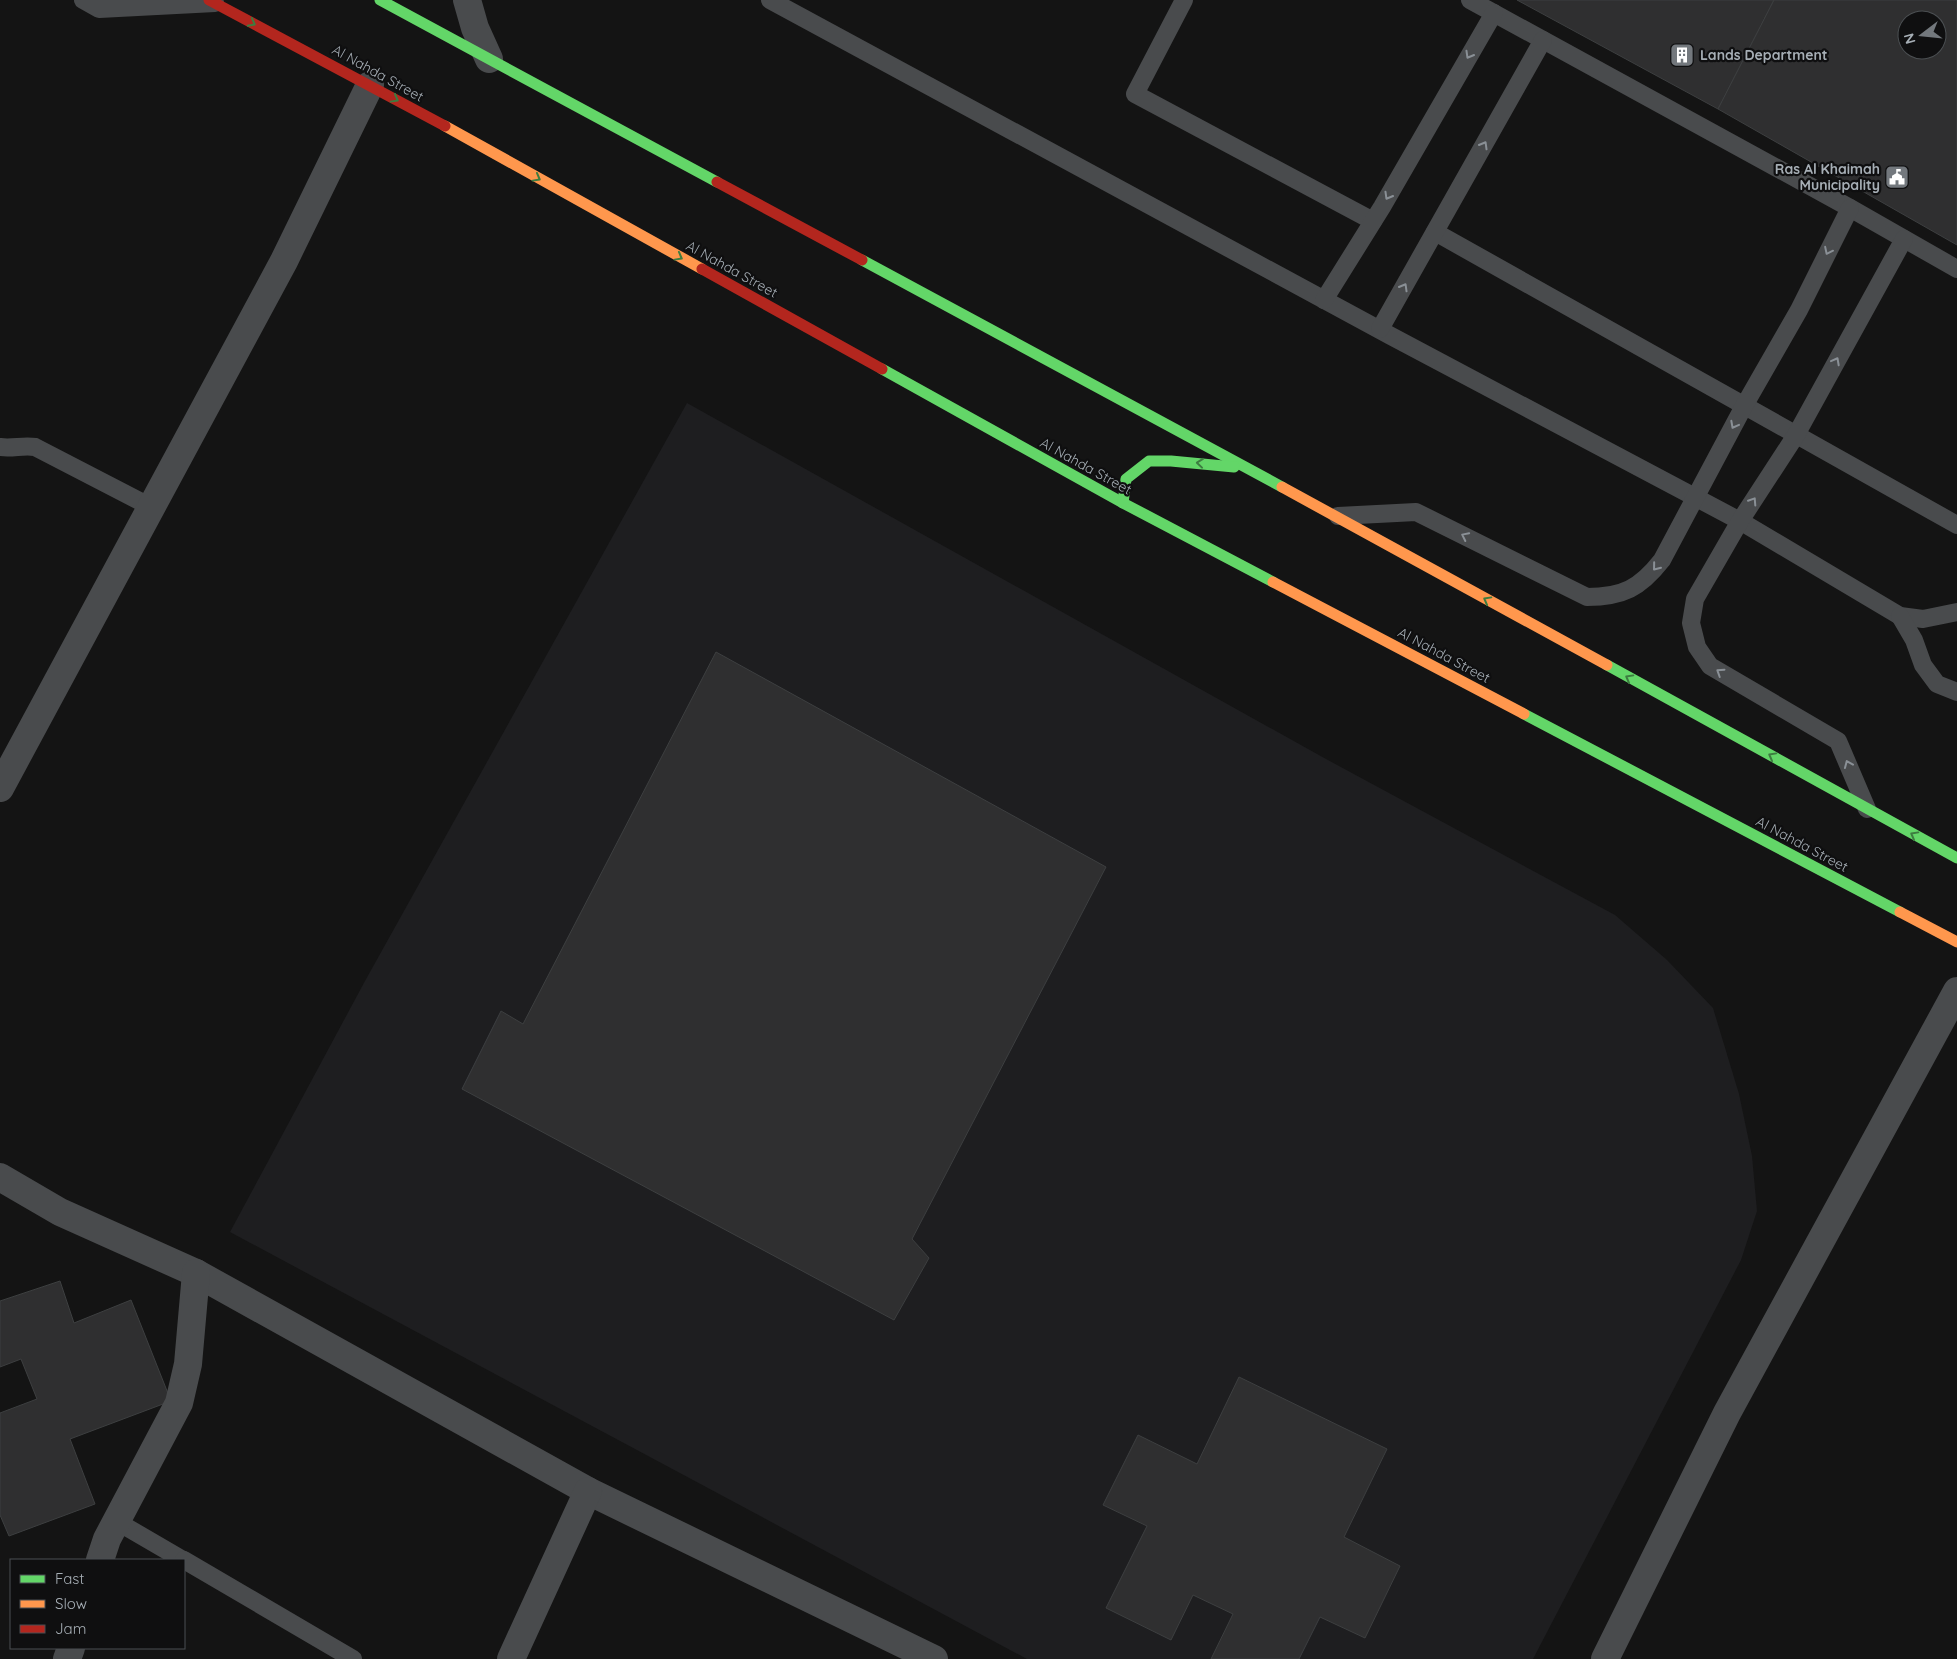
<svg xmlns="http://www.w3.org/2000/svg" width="1957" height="1659" font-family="Quicksand,sans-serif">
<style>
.built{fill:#1e1e20}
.building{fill:#2f2f30;stroke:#3d3f40;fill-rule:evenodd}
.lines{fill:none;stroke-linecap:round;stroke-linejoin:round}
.lane{stroke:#494b4d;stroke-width:18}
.street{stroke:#494b4d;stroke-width:28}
.fast{stroke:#63d668;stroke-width:11}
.slow{stroke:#ff974d;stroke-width:11}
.jam{stroke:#b3261e;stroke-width:11}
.oneway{stroke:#3d7c40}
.oneway2{stroke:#8a9096}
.labels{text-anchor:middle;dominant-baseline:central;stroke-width:4.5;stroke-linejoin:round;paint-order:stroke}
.poi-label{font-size:14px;font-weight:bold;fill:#a6aeb5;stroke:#0f0f10;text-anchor:start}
.street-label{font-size:14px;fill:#a6aeb5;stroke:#0f0f10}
</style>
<rect width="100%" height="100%" fill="#141414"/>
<path class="built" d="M687,403L1326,759L1615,915L1667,960L1713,1008L1739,1094L1752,1156L1757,1211L1741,1260L1533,1659H1027L230,1232L365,981Z"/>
<g class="building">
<path d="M1517,0H1774L1718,109Z"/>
<path d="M1774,0H1957V245L1718,109ZM1907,20H1937V50H1907Z"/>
<path d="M716,652L1106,867L912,1239L929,1258L894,1320L462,1089L501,1011L523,1024Z"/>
<path d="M60,1281L74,1323L131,1300L171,1401L70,1439L95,1504L9,1536L0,1515V1413L37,1399L21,1359L0,1367V1301Z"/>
<path d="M1239,1377L1387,1449L1344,1537L1400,1566L1365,1638L1320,1617L1299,1659H1211L1233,1614L1193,1595L1171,1640L1106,1608L1147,1526L1103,1505L1138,1435L1197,1464Z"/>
</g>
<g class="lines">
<g class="lane">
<path d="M83,0L99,9L215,3"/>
<path d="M770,0L1391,336L1740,521L1900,616L1923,619L1957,612"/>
<path d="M1184,0L1135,94L1373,221"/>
<path d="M1470,0L1850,208L1957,269"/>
<path d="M1435,232L1957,525"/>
<path d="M1324,300L1382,207L1494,13"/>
<path d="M1380,329L1543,40"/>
<path d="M0,447C12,449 23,445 35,447L151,507"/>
<path d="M1338,516L1416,512L1587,597C1623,597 1640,588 1662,560L1744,406L1799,310L1850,208"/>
<path d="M1900,616L1914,640L1923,665L1937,684L1957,692"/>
<path d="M1867,809L1838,741L1710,666L1697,647L1691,623L1695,599L1740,521L1796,435L1904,239"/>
<path d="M116,1521L183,1560"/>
<path d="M184,1560L353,1659"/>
</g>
<g class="street">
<path d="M467,0L475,28L489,59"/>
<path d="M0,788L284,261L370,85"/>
<path d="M0,1177L60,1212L196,1273L588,1491L934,1659"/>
<path d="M100,1560L107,1539L179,1403L188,1364L196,1273"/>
<path d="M67,1659L71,1648"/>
<path d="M511,1659L588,1491"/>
<path d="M1605,1659L1727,1413L1957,991"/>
</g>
<g class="fast">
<path d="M380,0L717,182"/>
<path d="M862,260L1282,487"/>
<path d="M882,369L1123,503L1273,582"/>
<path d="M1123,503L1126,479L1149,461H1171L1234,467"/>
<path d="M1607,665L1957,858"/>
<path d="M1524,714L1900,912"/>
</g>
<g class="slow">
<path d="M445,126L702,269"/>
<path d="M1282,487L1607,665"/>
<path d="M1273,582L1524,714"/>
<path d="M1900,912L1957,942"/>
</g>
<g class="jam">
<path d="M209,0L445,126"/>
<path d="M717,182L862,260"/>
<path d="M702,269L882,369"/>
</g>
</g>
<defs><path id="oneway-chevron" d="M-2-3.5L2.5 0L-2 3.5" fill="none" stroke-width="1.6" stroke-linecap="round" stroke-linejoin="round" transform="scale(1.25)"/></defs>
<g class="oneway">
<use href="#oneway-chevron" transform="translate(252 23) rotate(28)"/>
<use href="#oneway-chevron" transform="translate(395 99) rotate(29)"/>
<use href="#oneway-chevron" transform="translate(537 178) rotate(29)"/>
<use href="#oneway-chevron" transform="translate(679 257) rotate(29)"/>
<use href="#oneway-chevron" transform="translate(1200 463) rotate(-174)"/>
<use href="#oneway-chevron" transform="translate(1487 600) rotate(-151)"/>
<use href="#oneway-chevron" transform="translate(1629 678) rotate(-151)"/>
<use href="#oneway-chevron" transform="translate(1772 756) rotate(-151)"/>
<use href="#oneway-chevron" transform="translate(1914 835) rotate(-151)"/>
</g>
<g class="oneway2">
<use href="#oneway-chevron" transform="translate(1469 55) rotate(120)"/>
<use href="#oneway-chevron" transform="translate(1484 145) rotate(-60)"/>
<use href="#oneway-chevron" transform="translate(1388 196) rotate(120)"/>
<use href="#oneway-chevron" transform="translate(1828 251) rotate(116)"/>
<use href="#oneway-chevron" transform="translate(1404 287) rotate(-60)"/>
<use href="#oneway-chevron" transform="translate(1836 361) rotate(-62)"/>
<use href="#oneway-chevron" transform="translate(1734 425) rotate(118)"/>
<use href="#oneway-chevron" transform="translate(1753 501) rotate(-57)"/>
<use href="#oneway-chevron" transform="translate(1465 536) rotate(-154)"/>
<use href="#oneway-chevron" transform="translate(1656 567) rotate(129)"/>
<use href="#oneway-chevron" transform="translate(1720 672) rotate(-147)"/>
<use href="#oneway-chevron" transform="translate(1848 764) rotate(-113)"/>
</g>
<defs>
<g id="building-square" transform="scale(1.25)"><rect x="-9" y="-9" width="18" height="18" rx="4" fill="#73787d" stroke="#0f0f10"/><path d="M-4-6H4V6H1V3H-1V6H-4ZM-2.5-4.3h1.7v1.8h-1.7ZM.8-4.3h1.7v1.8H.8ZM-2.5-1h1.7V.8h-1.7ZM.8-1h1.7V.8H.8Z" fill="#fff"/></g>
<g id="civic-square" transform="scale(1.25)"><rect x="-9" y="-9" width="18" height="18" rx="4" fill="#73787d" stroke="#0f0f10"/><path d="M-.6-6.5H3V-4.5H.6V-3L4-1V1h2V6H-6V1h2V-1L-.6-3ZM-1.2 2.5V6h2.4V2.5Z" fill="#fff"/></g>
</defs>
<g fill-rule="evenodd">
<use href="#building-square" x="1682" y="55"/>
<use href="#civic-square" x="1897" y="177"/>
</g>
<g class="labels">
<g class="poi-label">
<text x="1700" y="55">Lands Department</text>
<text x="1880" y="169" text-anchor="end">Ras Al Khaimah<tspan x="1880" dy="16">Municipality</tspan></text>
</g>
<g class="street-label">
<text transform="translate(378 73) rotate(29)">Al Nahda Street</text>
<text transform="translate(732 269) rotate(29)">Al Nahda Street</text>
<text transform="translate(1086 466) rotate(29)">Al Nahda Street</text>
<text transform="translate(1444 655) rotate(28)">Al Nahda Street</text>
<text transform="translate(1802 844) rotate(28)">Al Nahda Street</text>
</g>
</g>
<rect x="10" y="1559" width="175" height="90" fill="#0f0f10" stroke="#4b4f52"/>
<rect x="20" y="1575" width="25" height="8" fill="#63d668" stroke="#4b4f52"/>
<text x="55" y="1584" font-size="15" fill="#a6aeb5">Fast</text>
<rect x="20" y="1600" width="25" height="8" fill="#ff974d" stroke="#4b4f52"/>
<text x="55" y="1609" font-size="15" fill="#a6aeb5">Slow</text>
<rect x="20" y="1625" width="25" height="8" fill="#b3261e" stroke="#4b4f52"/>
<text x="55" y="1634" font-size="15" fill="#a6aeb5">Jam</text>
<g transform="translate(1922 35) rotate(254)"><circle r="24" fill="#0f0f10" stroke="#4b4f52"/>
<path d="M0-4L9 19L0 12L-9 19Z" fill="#73787d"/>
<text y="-8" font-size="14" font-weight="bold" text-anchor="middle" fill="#a6aeb5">N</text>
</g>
</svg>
